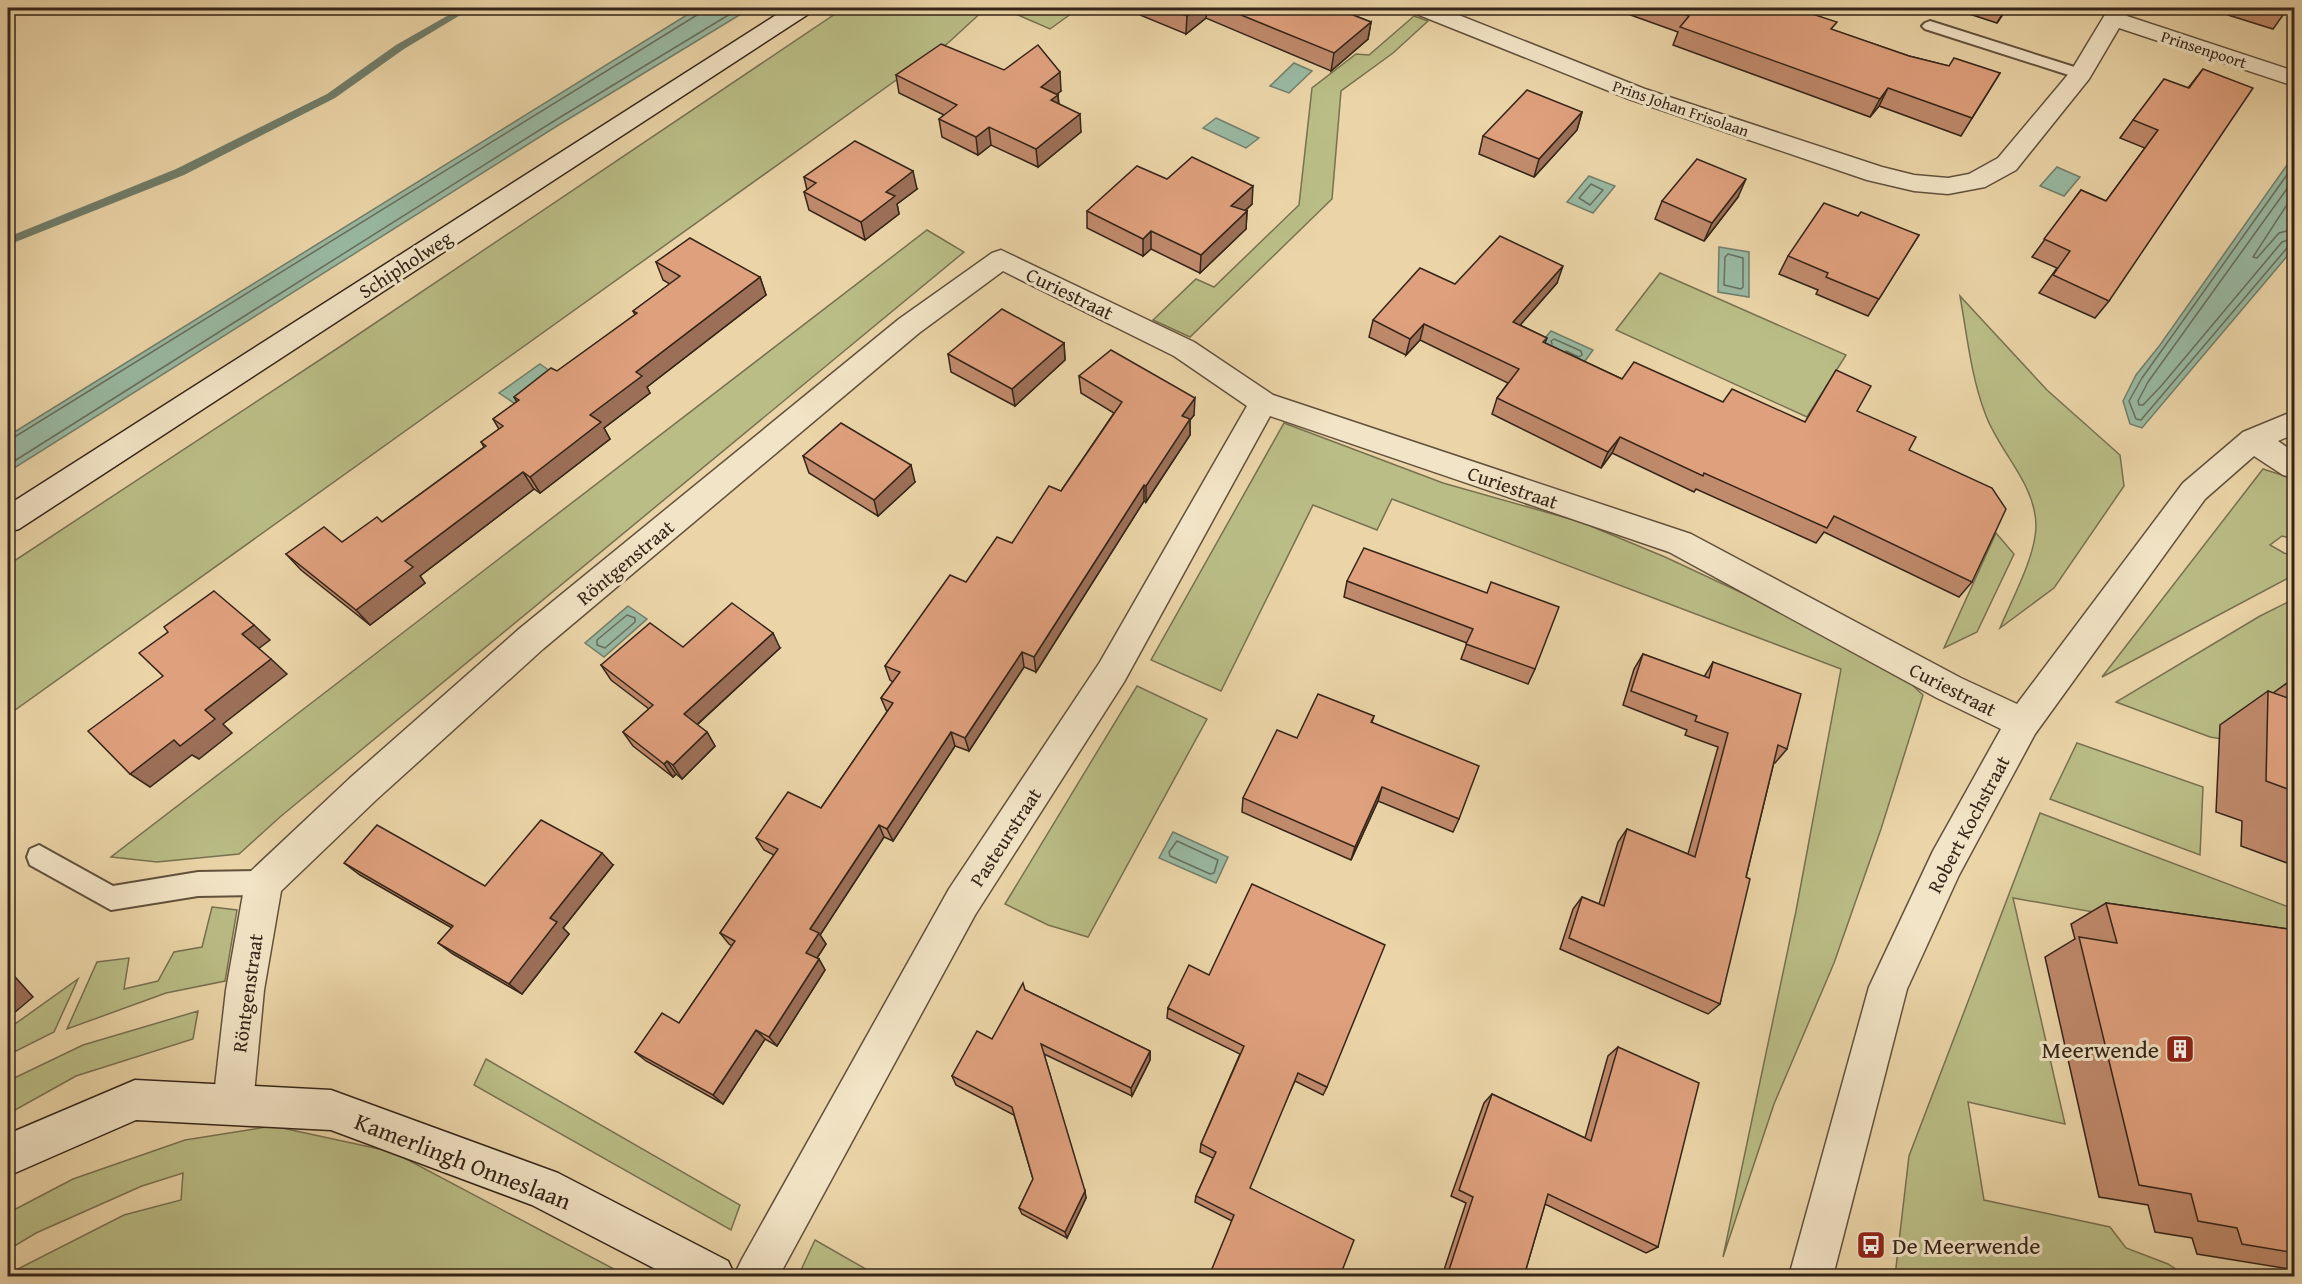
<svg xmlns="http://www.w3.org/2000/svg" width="2302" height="1284" font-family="'Gentium Book Plus',serif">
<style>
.green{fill:#babd86;stroke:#787150;stroke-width:1.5}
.water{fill:#99b9a2;stroke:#717e6b;stroke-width:1.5}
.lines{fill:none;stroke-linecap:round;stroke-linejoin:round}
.shore{stroke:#676f5e;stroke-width:1.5}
.stream{fill:#717e6b;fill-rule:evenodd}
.lane-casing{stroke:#62513d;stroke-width:4}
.street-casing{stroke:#62513d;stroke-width:3}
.secondary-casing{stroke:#352519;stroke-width:3}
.lane{fill:#f2e4c6;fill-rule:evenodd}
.street{fill:#f2e4c6;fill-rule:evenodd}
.secondary{fill:#f2e4c6;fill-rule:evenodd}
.wall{fill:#c08a6c;stroke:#352519;stroke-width:1.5}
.shaded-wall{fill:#9c7058;stroke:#352519;stroke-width:1.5}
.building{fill:#dfa07d;stroke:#352519;stroke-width:1.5}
.labels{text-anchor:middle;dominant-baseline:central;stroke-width:6;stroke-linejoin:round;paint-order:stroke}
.far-street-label{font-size:16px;fill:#352519;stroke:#f2e4c6}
.street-label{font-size:20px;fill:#352519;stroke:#f2e4c6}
.near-poi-label{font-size:24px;fill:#352519;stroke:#f2e4c6;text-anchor:end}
.near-street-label{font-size:24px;fill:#352519;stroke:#f2e4c6}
</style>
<rect width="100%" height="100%" fill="#ebd5a8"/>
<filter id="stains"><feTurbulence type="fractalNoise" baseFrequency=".00333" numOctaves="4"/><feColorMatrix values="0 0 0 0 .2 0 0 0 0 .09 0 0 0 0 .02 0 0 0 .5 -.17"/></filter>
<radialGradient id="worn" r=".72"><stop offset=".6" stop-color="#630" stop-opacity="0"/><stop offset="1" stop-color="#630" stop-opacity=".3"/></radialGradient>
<g class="green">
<path d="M844,8H986L948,43L8,715V565L344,344Z"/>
<path d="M1002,8H1079L1050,29Z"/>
<path d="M1414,16L1428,21L1393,53L1341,91L1332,199L1190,337L1153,320L1196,279L1214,287L1299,205L1312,88L1356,54L1369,55Z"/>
<path d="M927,230L964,252L280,817L239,854L157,862L111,857Z"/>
<path d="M1660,273L1846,355L1807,417L1616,330Z"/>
<path d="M1960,296L2047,390L2120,455L2124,486L2054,588L2000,628C2012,599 2036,556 2036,525C2035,482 1998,451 1985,413C1971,376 1967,335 1960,296Z"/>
<path d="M1284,423L1443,483L1581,522L1665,557L1796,618L1896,670L1923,695L1881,829L1834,963L1774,1104L1723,1257L1796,911L1841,669L1392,499L1377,530L1313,505L1221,691L1151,660Z"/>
<path d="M2263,469L2294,479V539L2282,536L2270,545L2284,553L2294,556V575L2102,677Z"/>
<path d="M1996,533L2014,554L1977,632L1944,648Z"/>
<path d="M2294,599V751L2210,737L2116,702L2260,616Z"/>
<path d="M1137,686L1207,719L1088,937L1048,925L1005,904Z"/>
<path d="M2077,743L2203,787L2200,855L2050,799Z"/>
<path d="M2040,813L2294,909V947L2013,898L2065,1124L1968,1102L1984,1200L2110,1227L2126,1248L2168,1264L2186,1276H1895L1909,1156Z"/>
<path d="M212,907L237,910L225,981L166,993L67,1029L97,962L129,958L124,989L158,981L174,952L202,947Z"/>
<path d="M78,979L54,1032L8,1055V1029Z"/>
<path d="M198,1011L193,1039L76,1076L8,1114V1081L83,1045Z"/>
<path d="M486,1059L740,1205L731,1230L474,1085Z"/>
<path d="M273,1126L393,1152L627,1276H8V1274L124,1215L181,1200L183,1173L142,1186L36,1233L8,1250V1213L73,1179L185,1140Z"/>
<path d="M815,1240L878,1276H879H808L800,1272Z"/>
</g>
<g class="water">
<path d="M698,8H751L557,126L8,472V436Z"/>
<path d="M1294,63L1312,71L1289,93L1270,86Z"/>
<path d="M1216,118L1259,138L1246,148L1203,128Z"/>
<path d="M2294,155V248L2142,428L2130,424L2123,401L2136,375L2160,345Z"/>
<path d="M2057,167L2080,177L2064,196L2040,186Z"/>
<path d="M1589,176L1615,186L1593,213L1567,202Z"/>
<path d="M1719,247L1749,252V297L1718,292Z"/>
<path d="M1551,331L1593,350L1582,365L1539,345Z"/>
<path d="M540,364L554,374L514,403L499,393Z"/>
<path d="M628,606L647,619L604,657L585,643Z"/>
<path d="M1173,832L1228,857L1216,883L1159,858Z"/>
</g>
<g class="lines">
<g class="shore">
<path d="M2294,165L2142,378L2129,401L2136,419L2141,420L2287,248L2294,245"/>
<path d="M2294,179L2148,382L2138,401L2139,405H2143L2162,385L2282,242L2294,238"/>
<path d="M1591,184L1603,190L1590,205L1579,198Z"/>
<path d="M2294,194L2253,257L2257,258L2279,233L2294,229"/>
<path d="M1728,254L1743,258V287L1741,289L1724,285L1725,257Z"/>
<path d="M1552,344L1551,341L1554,339L1581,351L1582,355L1579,357L1566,351"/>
<path d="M8,441L697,15L700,8"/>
<path d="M8,465L554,121L740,8"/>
<path d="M627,615L635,618V622L605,648L597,645V640Z"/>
<path d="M1177,841L1218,860L1214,873L1210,874L1170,856L1169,852Z"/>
</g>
<path class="stream" d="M461,8H472L404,49L335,98L184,175L8,245V237L176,169L327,94L396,45Z"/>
<g class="lane-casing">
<g id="lane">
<path d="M1930,21L2087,71L2089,74L2081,79L2075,77L1925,29L1922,26L1925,23Z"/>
<path d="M39,845L113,886L198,872L264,871L273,875L277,883L273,891L264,895L198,896L111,910L30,865L27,857L30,849Z"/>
</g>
</g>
<g class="street-casing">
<g id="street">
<path d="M1411,8H1441L1645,89L1882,167L1914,175L1948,178L1969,174L1998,158L2071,71L2109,8H2131L2127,16L2294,71V86L2119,28L2089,79L2016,170L1985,187L1948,194L1914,191L1867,180L1629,99L1414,13Z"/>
<path d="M1001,250L1194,342L1273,395L1691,534L1961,678L2017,704L2183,483L2243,432L2294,411V434L2278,441L2294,452V478L2283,475L2254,456L2205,499L2035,734L1959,875L1907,989L1833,1276H1789L1869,987L1933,851L2001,729L1937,698L1669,552L1270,416L1124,682L975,915L779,1276H734L741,1261L949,889L1100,662L1247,406L1174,356L1003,271L919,333L543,649L376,800L281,891L264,990L253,1104L247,1118L233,1124L219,1118L213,1104L226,990L245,883L251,871L350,778L519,629L899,319L992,253Z"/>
</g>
</g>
<g class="secondary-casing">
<g id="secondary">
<path d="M787,8H813L810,13L19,529L8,532V505Z"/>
<path d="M135,1080L331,1090L558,1173L728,1261L735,1276H669L532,1205L331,1130L136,1120L8,1176V1134Z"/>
</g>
</g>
<use href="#lane" class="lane"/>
<use href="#street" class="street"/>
<use href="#secondary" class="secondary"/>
</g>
<g class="wall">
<path d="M1140,8H1335L1371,22L1368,39L1331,71L1206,18L1186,34L1140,15Z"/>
<path d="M1611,8H1794L1833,30L1909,56L1949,66L2000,73L1961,136L1879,106L1870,117L1673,45L1678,32Z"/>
<path d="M1951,8H2007L1997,23Z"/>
<path d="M2232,8H2288L2273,29L2228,15Z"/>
<path d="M2203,69L2109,301L2095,318L2039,293L2057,268L2032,257L2081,190L2106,201L2145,148L2120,138L2133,120L2188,88Z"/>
<path d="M1004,70L1061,91L1057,94L1058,95L1059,104L1081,132L1038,167L991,145L978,155L942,137L939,119L944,115L899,93L896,75Z"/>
<path d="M1582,112L1577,130L1534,177L1479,154L1483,136Z"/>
<path d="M804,177L917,189L897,204L899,214L865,240L809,210L804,192L807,190Z"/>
<path d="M1167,179L1252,204L1245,211H1247L1246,229L1200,273L1151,249L1143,256L1087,228V211Z"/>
<path d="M1738,197L1704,241L1655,219L1662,201Z"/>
<path d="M1858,216L1919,235L1868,316L1816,294L1818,290L1779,274L1788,256Z"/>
<path d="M656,262L760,277L766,295L647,387L650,393L604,428L610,439L540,493L534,489L420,576L425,583L370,625L301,570L286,554L342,542L382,522L484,447L481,442L499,429L493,419L517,402L514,397L557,371L635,315L633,311L670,284L663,280Z"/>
<path d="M1557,283L1520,325L1547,338L1545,343L1622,379L1805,422L1857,411L1909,450L1972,582L1959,597L1824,532L1816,543L1696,489L1694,492L1612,453L1601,468L1492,414L1497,398L1508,383L1420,340L1406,355L1369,337L1373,320L1455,284Z"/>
<path d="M1064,343L1065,360L1015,406L951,372L948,354Z"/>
<path d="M1079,376L1194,415L1190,420V435L1146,502L1144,501L1036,672L1024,667L969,751L955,746L893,841L884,837L820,935L826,944L817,958L819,959L825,970L777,1046L765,1039L723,1104L646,1061L635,1052L679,1023L732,946L729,944L720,933L774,855L764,850L756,838L821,808L887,712L881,698L893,682L890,680L885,666L966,582L1012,543L1061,491L1114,413L1081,393Z"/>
<path d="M803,456L915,482L878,516L809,473Z"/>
<path d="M1347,581L1487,593L1535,669L1528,684L1461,659L1467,643L1344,597Z"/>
<path d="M683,647L780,648L697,725L707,732L715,746L682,779L676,774L673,777L633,746L623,732L649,709L611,680L601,665Z"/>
<path d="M1643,654L1704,677L1713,662L1787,749L1775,763L1774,762L1746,877L1720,1004L1708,1014L1560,949L1573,909L1582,897L1599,904L1618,842L1627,829L1688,854L1718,747L1685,735L1687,730L1623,705L1634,669Z"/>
<path d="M2294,678H2295V866L2241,846L2242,821L2216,812L2220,725L2268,691L2273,693Z"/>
<path d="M1374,716L1372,722L1459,819L1453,832L1378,801L1351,860L1242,812L1243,798L1297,738Z"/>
<path d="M344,863L485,886L613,865L563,928L569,934L522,994L453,954L438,943L452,928L360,875Z"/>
<path d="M2106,903L2295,930V1270L2197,1254L2192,1238L2155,1232L2148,1205L2099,1197L2045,957L2075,939L2071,924Z"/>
<path d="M1025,990L1150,1051V1060L1132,1096L1044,1054L1086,1198L1067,1238L1022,1214L1019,1208L1033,1179L1014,1115L956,1085L952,1076L992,1039Z"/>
<path d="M1168,1008L1327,1087L1323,1095L1295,1081L1232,1221L1195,1202L1196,1196L1213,1158L1200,1152L1201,1144L1240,1054L1167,1018Z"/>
<path d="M1618,1047L1658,1247L1646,1253L1545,1204L1524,1276H1442L1466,1203L1451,1196L1484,1103L1492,1094L1585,1138L1608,1056Z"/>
</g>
<g class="shaded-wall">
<path d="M1198,8H1207L1206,18L1186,34L1187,16Z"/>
<path d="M2006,8H2007L1997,23Z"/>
<path d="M1371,22L1368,39L1331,71L1334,53Z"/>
<path d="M1060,72L1061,91L1043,105L1041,87Z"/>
<path d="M1888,88L1879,106L1870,117L1880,99Z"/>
<path d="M1058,95L1059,113L1051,100Z"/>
<path d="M1582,112L1577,130L1534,177L1539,159Z"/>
<path d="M1080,114L1081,132L1038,167L1036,149Z"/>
<path d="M989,127L991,145L978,155L976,137Z"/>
<path d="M913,171L917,189L897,204L899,214L865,240L861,222L886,192Z"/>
<path d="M1746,179L1738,197L1704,241L1712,223Z"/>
<path d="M1253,186L1252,204L1230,224L1231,206Z"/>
<path d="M1247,211L1246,229L1200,273L1201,255Z"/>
<path d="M1151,231V249L1143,256V239Z"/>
<path d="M1563,266L1557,283L1508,339L1513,322Z"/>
<path d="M760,277L766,295L647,387L650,393L604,428L610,439L540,493L530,477L590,415L636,372Z"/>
<path d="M1424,324L1420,340L1406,355L1410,339Z"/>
<path d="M1064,343L1065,360L1015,406L1012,389Z"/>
<path d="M1195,398L1194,415L1190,420V435L1146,502V486L1182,416Z"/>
<path d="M1620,437L1612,453L1601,468L1608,452Z"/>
<path d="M911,465L915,482L878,516L874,500Z"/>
<path d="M523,472L534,489L420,576L425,583L370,625L356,610L405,561Z"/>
<path d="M1144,485V501L1036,672L1034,657Z"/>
<path d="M254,625L270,640L258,649L242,634Z"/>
<path d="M773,633L780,648L693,728L684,714Z"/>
<path d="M1022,652L1024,667L969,751L965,738Z"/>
<path d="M271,659L287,674L223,724L232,733L199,759L192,755L150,787L130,774L205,710Z"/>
<path d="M707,732L715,746L682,779L673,765Z"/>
<path d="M951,732L955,746L893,841L887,829Z"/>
<path d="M667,761L676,774L673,777L664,764Z"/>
<path d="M1382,787L1378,801L1351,860L1355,847Z"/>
<path d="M879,825L884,837L820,935L826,944L813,964L806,953L810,929Z"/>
<path d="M602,853L613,865L563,928L569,934L522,994L509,984L550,918Z"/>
<path d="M819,959L825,970L777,1046L769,1037Z"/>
<path d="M8,969L33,997L8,1018Z"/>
<path d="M756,1030L765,1039L723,1104L713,1095Z"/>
<path d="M1150,1051V1060L1132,1096L1131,1088Z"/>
<path d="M1085,1191L1086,1198L1067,1238L1065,1232Z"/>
</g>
<g class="building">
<path d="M1165,8H1198L1187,16Z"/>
<path d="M1224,8H1335L1371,22L1334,53Z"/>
<path d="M1666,8H1794L1837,22L1831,29L1909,56L1949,66L1954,58L2000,73L1972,118L1888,88L1880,99L1680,27L1689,16Z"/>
<path d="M2276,8H2288L2287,11Z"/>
<path d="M941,44L1004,70L1038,45L1060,72L1041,87L1058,95L1051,100L1080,114L1036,149L989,127L976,137L939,119L957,105L896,75Z"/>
<path d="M2203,69L2253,88L2109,301L2053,275L2070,251L2044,239L2081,190L2106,201L2158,130L2133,120L2164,79L2189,88Z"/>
<path d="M1527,90L1582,112L1539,159L1483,136Z"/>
<path d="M855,141L913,171L886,192L895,196L861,222L804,192L816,183L804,177Z"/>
<path d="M1192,157L1253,186L1231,206L1247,211L1201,255L1151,231L1143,239L1087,211L1137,166L1167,179Z"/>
<path d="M1697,159L1746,179L1712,223L1662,201Z"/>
<path d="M1824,203L1858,216L1861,212L1919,235L1879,299L1826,277L1828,273L1788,256Z"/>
<path d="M1500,236L1563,266L1513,322L1547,338L1543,342L1622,379L1634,362L1723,402L1732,389L1805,422L1836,370L1871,386L1857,411L1916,437L1909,450L1992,488L2006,509L1972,582L1834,516L1827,528L1704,473L1703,476L1620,437L1608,452L1497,398L1519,369L1424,324L1410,339L1373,320L1420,268L1455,284Z"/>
<path d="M690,238L760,277L636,372L642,376L590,415L601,422L530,477L523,472L405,561L413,567L356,610L286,554L324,527L342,542L377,517L382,522L486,446L481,442L503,426L493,419L519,400L514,397L551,368L557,371L637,313L633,311L680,276L656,262Z"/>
<path d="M1002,309L1064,343L1012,389L948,354Z"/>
<path d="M1111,350L1195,398L1182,416L1190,419L1146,486L1144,485L1034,657L1022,652L965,738L951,732L887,829L879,825L810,929L819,933L806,953L819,959L769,1037L756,1030L713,1095L635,1052L662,1013L679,1023L735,941L720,933L778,849L756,838L788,792L821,808L893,703L881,698L900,672L885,666L950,575L966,582L997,537L1012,543L1049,486L1061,491L1122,402L1079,376Z"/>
<path d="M841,423L911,465L874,500L803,456Z"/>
<path d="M1364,548L1487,593L1491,582L1559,607L1535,669L1466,644L1473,629L1347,581Z"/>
<path d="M214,591L254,625L242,634L271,659L205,710L215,719L180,746L174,740L130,774L88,731L163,676L139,653L168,632L164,627Z"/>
<path d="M732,603L773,633L684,714L707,732L673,765L667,761L664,764L623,732L653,705L601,665L650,623L683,647Z"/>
<path d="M1643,654L1709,678L1713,662L1801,694L1787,749L1778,745L1746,877L1750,879L1720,1004L1569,938L1582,897L1604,906L1627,829L1695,857L1728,733L1695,721L1697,716L1631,691Z"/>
<path d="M2294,678H2295V817L2293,816V791L2266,781L2268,691L2294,700Z"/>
<path d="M1318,694L1374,716L1371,722L1479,766L1459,819L1382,787L1355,847L1243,798L1277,730L1297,738Z"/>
<path d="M541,820L602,853L550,918L557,922L509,984L438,943L453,926L344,863L377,825L485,886Z"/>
<path d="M1252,884L1385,945L1327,1087L1298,1073L1250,1188L1354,1240L1340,1276H1209L1234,1215L1196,1196L1216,1152L1201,1144L1244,1046L1168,1008L1189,965L1209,975Z"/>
<path d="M2106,903L2295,930V1253L2242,1244L2237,1228L2198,1221L2191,1194L2139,1185L2079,937L2117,943Z"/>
<path d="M1023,983L1025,990L1150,1051L1131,1088L1041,1044L1085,1191L1065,1232L1019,1208L1033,1179L1012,1107L952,1076L977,1031L992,1039Z"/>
<path d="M1618,1047L1699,1083L1658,1247L1548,1194L1524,1276H1447L1473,1197L1459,1190L1492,1094L1591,1141Z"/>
</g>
<defs>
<g id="building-square" transform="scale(1.5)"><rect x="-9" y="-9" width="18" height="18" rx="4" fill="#8f2418" stroke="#f2e4c6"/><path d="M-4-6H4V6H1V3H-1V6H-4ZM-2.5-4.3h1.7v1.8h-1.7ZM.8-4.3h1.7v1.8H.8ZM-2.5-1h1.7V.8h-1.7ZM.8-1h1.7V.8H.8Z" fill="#fff"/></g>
<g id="bus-square" transform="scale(1.5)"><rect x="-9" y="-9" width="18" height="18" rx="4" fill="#8f2418" stroke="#f2e4c6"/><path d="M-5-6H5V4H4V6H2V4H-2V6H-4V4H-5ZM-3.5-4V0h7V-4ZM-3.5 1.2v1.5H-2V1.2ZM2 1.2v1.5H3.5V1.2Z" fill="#fff"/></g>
</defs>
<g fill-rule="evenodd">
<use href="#building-square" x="2180" y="1049"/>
<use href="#bus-square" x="1871" y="1245"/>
</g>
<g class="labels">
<g class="far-street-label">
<text transform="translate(2204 49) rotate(18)">Prinsenpoort</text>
<text transform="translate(1681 108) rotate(19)">Prins Johan Frisolaan</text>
</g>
<g class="street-label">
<text transform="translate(405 264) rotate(-33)">Schipholweg</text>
<text transform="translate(1070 293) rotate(26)">Curiestraat</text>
<text transform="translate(1513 487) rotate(19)">Curiestraat</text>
<text transform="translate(625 562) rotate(-40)">Röntgenstraat</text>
<text transform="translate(1953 689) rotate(27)">Curiestraat</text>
<text transform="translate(1968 824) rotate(-62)">Robert Kochstraat</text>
<text transform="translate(1005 837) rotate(-57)">Pasteurstraat</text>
<text transform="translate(247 993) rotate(-82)">Röntgenstraat</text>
</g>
<g class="near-poi-label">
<text x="2159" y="1049">Meerwende</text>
<text x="1892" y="1245" text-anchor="start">De Meerwende</text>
</g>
<g class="near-street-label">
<text transform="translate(463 1161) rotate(21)">Kamerlingh Onneslaan</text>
</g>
</g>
<rect width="2302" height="1284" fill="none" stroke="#ebd5a8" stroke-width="30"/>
<rect x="9" y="9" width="2284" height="1266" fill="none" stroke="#352519" stroke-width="3"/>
<rect x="15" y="15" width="2272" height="1254" fill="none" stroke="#352519" stroke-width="1.5"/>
<rect width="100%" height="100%" filter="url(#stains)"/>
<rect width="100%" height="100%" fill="url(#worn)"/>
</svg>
